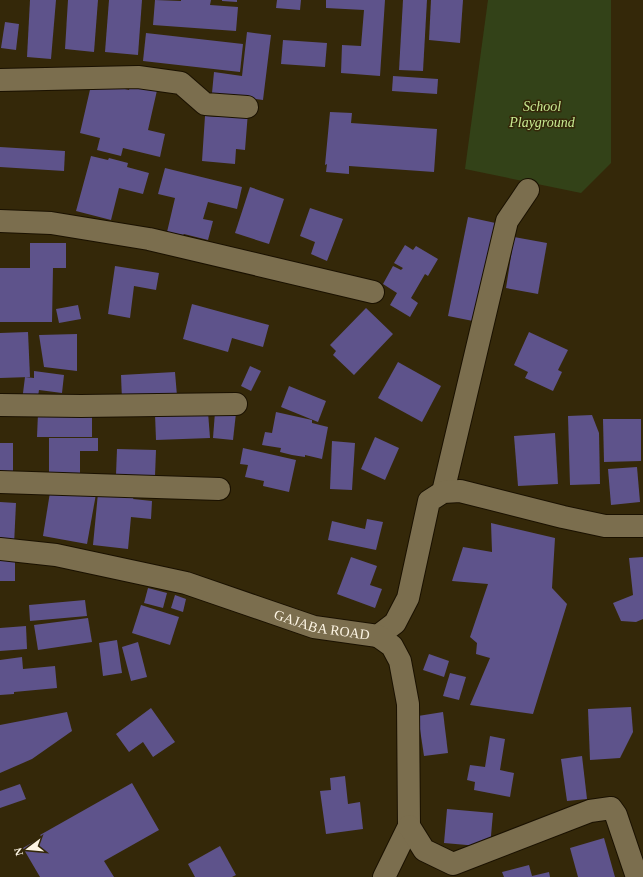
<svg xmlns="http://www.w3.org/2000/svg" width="643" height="877" font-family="'Times New Roman',serif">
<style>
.green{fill:#334218}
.building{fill:#5e538b}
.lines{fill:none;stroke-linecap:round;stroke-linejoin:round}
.minor-casing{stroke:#1a1100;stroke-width:24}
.minor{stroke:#7b6e4e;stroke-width:22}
.labels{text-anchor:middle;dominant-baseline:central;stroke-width:3;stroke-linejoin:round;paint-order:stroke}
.park-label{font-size:14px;font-style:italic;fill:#c7e991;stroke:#342809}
.street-label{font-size:14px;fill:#fcf4e3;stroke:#342809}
</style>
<rect width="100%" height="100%" fill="#342809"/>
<path class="green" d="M488,0H611V163L581,193L465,169Z"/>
<g class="building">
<path d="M30,0H56L51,59L27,57Z"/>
<path d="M68,0H98L94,52L65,49Z"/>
<path d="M109,0H142L138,55L105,52Z"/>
<path d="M155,0L181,1V0H211L210,5L238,7L236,31L153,25Z"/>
<path d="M222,0H237V2L222,1Z"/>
<path d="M277,0H301L300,10L276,8Z"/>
<path d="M326,0H385L380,76L341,73L342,45L361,46L364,10L326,8Z"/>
<path d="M403,0H427L423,71L399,70Z"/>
<path d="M431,0H463L460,43L429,40Z"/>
<path d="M5,22L19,24L16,50L1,48Z"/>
<path d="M247,32L271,35L263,100L212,93L214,72L242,76Z"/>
<path d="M146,33L243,44L240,72L143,61Z"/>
<path d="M283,40L327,43L325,67L281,64Z"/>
<path d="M393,76L438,79L437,94L392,91Z"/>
<path d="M132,80L158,86L148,130L165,134L160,157L123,148L121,156L97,150L100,138L80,133L92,81L129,90Z"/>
<path d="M220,110L248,112L245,150L236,149L235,164L202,161L205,116L220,117Z"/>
<path d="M330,112L352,113L351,123L437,129L434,172L349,166V174L326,172L327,164L325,165Z"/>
<path d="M0,147L65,151L64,171L0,167Z"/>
<path d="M91,156L108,160L109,158L128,163L127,167L149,173L143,194L119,188L111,220L76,211Z"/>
<path d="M165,168L242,187L237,209L208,202L203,219L213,221L208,240L184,234L183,235L167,232L175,198L158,194Z"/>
<path d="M250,187L284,199L269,244L235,233Z"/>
<path d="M310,208L343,219L327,261L311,254L315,242L300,236Z"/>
<path d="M468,217L500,224L478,322L448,316Z"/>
<path d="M514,237L547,243L538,294L506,288Z"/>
<path d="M30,243H66V268H53L52,322H0V268H30Z"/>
<path d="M405,245L413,250L416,246L438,259L428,276L425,274L411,298L418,303L410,317L390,305L397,293L383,284L393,266L401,270L403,268L394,263Z"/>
<path d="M115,266L159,273L156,290L134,286L130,318L108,314Z"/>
<path d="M192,304L269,325L263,347L232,338L228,352L183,339Z"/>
<path d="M78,305L81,319L59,323L56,309Z"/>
<path d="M366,308L393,334L354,375L333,355L336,351L330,345Z"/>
<path d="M28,332L30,377L0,378V333Z"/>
<path d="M529,332L568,350L558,370L562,372L553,391L525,378L528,372L514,365Z"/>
<path d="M77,334V371L44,367L39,335Z"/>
<path d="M398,362L441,386L422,422L378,398Z"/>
<path d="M250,366L261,371L251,391L241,386Z"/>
<path d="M34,371L64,375L62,393L39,390L37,403L22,401L25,377L34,378Z"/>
<path d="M175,372L177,396L122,400L121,375Z"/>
<path d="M289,386L326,401L318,422L281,407Z"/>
<path d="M208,412L210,438L156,440L155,414Z"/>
<path d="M215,412L236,413L233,440L213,438Z"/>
<path d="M276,412L312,420V423L328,427L322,459L305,455V457L292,455L280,452L281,448L262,445L265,432L272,433Z"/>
<path d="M38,413H92V437H37Z"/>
<path d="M592,415L599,433L600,484L570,485L568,416Z"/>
<path d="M603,419H641V461L604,462Z"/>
<path d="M555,433L558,484L518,486L514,436Z"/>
<path d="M375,437L399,448L385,480L361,469Z"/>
<path d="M49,438H98V451H80V475H49Z"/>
<path d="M332,441L355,443L352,490L330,489Z"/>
<rect x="0" y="443" width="13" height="34"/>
<path d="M243,448L296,460L289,492L263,486L264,481L245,477L248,465L240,464Z"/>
<path d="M117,449L156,450L155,476L116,475Z"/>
<path d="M637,467L640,502L611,505L608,469Z"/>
<path d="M51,486L96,494L87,544L43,536Z"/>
<path d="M98,493L134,497L133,499L152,501L151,519L131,517L128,549L93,545Z"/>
<path d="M0,502L16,503L14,545L0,544Z"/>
<path d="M367,519L383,522L376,550L328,540L332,521L365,529Z"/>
<path d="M491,523L555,538L552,588L567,604L533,714L470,705L490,658L476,654L477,643L470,637L488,584L452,581L463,547L492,552Z"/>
<rect x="0" y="552" width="15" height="29"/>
<path d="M351,557L377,566L370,585L382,589L375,608L337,594Z"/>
<path d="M643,557V619L636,622L621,621L613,603L633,595L629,558Z"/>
<path d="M148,588L167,593L163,608L144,603Z"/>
<path d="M175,595L186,599L183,612L171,608Z"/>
<path d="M85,600L87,616L30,621L29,605Z"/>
<path d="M141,605L179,617L170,645L132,633Z"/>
<path d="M88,618L92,642L38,650L34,625Z"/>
<path d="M26,626L27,649L0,651V628Z"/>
<path d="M117,640L122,673L103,676L99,643Z"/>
<path d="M138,642L147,677L131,681L122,647Z"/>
<path d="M429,654L449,661L444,677L423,670Z"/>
<path d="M22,657L23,669L55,666L57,688L14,692V694L0,695V660Z"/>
<path d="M450,673L466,677L459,700L443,696Z"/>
<path d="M631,707L633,732L620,758L590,760L588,709Z"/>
<path d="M151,708L175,742L153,757L143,742L129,752L116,734Z"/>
<path d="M67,712L72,731L32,759L0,773V725Z"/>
<path d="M443,712L448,753L424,756L418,716Z"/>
<path d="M490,736L505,739L500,770L514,773L510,797L474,790L475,782L467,780L470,765L485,767Z"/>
<path d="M582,756L587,799L567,801L561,759Z"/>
<path d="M345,776L348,804L360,802L363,829L326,834L320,791L331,790L330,778Z"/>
<path d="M132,783L159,830L104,861L114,877H40L23,848L42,837L40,835Z"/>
<path d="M20,784L26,799L0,808V791Z"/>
<path d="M447,809L493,813L490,847L444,843Z"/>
<path d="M604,838L615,877H578L570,848Z"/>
<path d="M220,846L236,875L232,877H195L188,864Z"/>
<path d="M529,865L532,876L549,872L550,877H504L502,872Z"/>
</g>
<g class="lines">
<g class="minor-casing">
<g id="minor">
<path d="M0,80L138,77L181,83L205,104L247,107"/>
<path d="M0,221L51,223L149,239L373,292"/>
<path d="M0,405L81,406L236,404"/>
<path d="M0,482L219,489"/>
<path d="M443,492L507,221L528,190"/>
<path id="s1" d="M0,549L56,555L186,583L314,627L378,636L395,623L408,598L429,501L443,492L460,491L563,517L605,526H643"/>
<path d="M378,636L392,646L400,661L408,704L409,826L384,877"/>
<path d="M409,826L424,850L453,864L590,811L611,808L616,815L637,877"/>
</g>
</g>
<use href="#minor" class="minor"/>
</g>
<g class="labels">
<g class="park-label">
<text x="542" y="106">School<tspan x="542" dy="16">Playground</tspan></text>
</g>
<g class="street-label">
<text stroke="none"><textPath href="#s1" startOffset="332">GAJABA ROAD</textPath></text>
</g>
</g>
<g transform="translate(28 849) rotate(254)" stroke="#342809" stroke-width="3" paint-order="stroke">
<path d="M0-3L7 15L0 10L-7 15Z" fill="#fcf4e3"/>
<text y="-6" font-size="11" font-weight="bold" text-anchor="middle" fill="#fcf4e3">N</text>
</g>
</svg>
